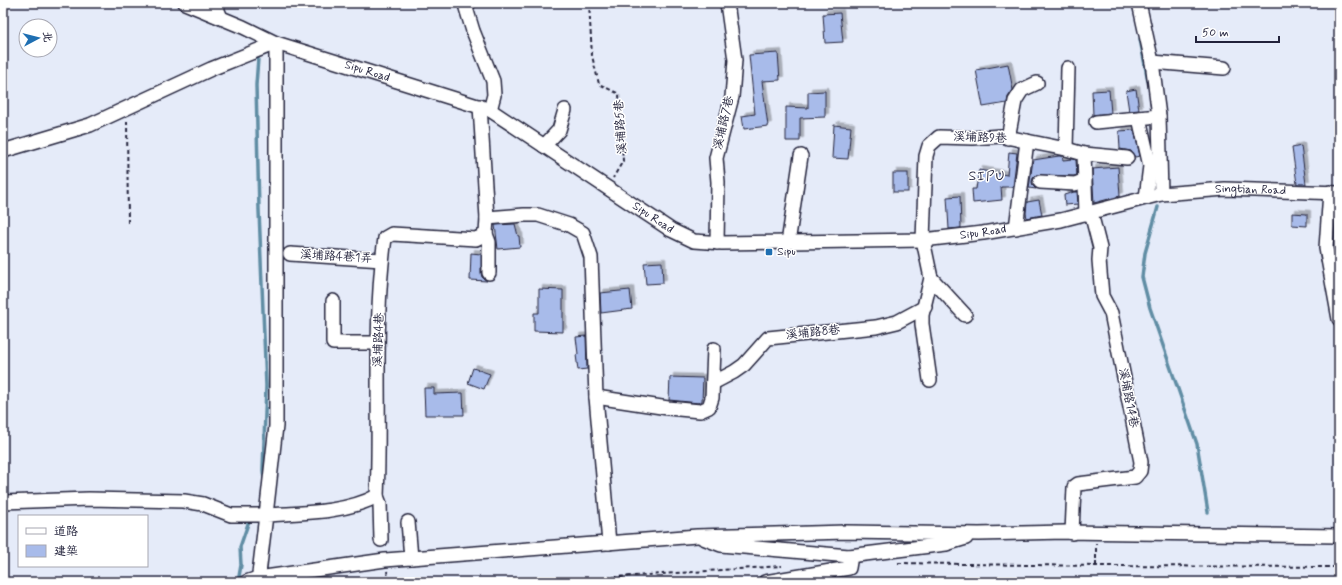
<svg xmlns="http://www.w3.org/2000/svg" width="1342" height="585" font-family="Mynerve,'LXGW WenKai TC',sans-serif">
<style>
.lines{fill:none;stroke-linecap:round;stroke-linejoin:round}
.stream{stroke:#608da4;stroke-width:3.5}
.building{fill:#a8bbea;stroke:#22223b;filter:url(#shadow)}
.minor-casing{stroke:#22223b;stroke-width:16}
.path{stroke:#22223b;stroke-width:2;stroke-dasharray:4 3;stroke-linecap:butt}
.minor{stroke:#fff;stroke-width:13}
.poi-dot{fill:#1f6fb2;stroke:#fff;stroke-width:1.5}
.labels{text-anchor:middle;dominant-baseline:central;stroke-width:3;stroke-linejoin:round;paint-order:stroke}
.street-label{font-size:12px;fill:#22223b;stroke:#fff}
.poi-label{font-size:12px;fill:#22223b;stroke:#fff;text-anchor:start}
.quarter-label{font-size:14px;letter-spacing:1px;fill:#22223b;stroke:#fff}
</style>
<defs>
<filter id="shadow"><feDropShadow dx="3.5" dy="-3.5" stdDeviation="0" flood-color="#0004"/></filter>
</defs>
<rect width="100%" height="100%" fill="#e5ebf9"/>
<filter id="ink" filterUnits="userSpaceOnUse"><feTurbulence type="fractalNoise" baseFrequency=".025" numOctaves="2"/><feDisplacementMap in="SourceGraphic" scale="8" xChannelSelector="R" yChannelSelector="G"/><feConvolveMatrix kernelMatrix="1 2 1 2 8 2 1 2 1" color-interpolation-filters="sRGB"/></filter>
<g filter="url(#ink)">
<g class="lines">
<g class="stream">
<path d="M1140,39L1148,81"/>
<path d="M257,55L258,58L256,85L259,210L266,386L263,470L264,479"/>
<path d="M1158,207L1145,253L1142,277L1150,308L1197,444L1208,512"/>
<path d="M238,582L241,565L240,547L250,518"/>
</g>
</g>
<g class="building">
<path d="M840,13L843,42L825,43L823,14Z"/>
<path d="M778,53L780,80L762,81L768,126L744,129L742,116L755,114L749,55Z"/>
<path d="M1008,64L1013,90L1008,97L1007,103L983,107L976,70Z"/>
<path d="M1136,89L1139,110L1129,111L1126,91Z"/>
<path d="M1109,90L1111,113L1093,115L1092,91Z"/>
<path d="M825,91V117L800,118V141H786V107L808,108V92Z"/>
<path d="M834,125L851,127L848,159L832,158Z"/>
<path d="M1134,130L1140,156L1135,157L1131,151L1120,149L1119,131Z"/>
<path d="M1301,146L1306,184H1297L1292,148Z"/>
<path d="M1009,152L1017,153L1013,187H1001L1002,200L973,203L972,189H976L979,170L1007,175Z"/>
<path d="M1059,156H1062L1063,160L1073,159L1076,160L1077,175L1074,176L1037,175L1033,178L1032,182L1033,186L1036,189L1029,188L1033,160Z"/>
<path d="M1118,167L1120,196L1094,203L1092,169Z"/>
<rect x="893" y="173" width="15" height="19"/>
<path d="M1074,192H1077L1078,204L1065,205L1064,195Z"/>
<path d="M960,196L961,228L949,229L947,197Z"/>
<path d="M1039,200L1042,215L1027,218L1026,213L1027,202Z"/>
<path d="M1292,213L1307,214V226L1292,225Z"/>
<path d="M515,224L518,236H519L520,247L498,249L495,225Z"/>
<path d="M471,253L481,254V273L482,277L487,281L470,280Z"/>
<path d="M662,262L663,283L646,284L644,263Z"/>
<path d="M539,289L563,290V332L534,331V313H539Z"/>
<path d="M630,290L632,309L601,313L600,293Z"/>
<path d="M586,336L587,369L578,370L576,355L578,354L576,337Z"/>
<path d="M473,368L490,374L484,389L468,383Z"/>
<path d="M670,377L703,378L702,401L699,403L669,400Z"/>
<path d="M424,388H434V394L463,393L464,415H425Z"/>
</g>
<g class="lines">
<g class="minor-casing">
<g id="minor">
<path id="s1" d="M185,3L243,27L276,43L490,110L671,230L694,241L722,243L923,240L983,233L1061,220L1161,194L1225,189L1339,193"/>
<path d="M215,3L221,18"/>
<path d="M469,3L466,8L473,31L493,81L494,95L490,110"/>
<path d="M1139,3L1152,62L1159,116L1161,194"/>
<path d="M1152,62L1224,68"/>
<path d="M1139,118L1150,166L1146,198"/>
<path d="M1096,122L1159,116"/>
<path d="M1008,138L1015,101L1022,90L1037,83"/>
<path d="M544,146L559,130L565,110"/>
<path d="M1066,149L1068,68"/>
<path d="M3,151L90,125L211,69L276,43V426L266,515H231L203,504L184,501L89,499L3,502"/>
<path d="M1084,154L1086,214"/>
<path d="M1040,182L1075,184L1085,180"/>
<path d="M1330,192L1326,248L1339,319"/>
<path d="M487,218L524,215H538L569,225L583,233L591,257L596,397L609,543"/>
<path d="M1016,228L1027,141"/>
<path d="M486,234L489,242V273"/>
<path d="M717,243L718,182L716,158L732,97L735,60L727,3"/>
<path d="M788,243L801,156"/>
<path d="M290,254L382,260"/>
<path d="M931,278L965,315"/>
<path d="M333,301V343H378"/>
<path d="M930,380L922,324V315L931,278L923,240L926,156L929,146L939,137L973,138L1001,136L1066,149L1084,154L1127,158"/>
<path d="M713,383L734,372L744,365L768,338L876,327L897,322L925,307"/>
<path d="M596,397L668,408L700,411L709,407L712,398L714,349"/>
<path d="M377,496L380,504L381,540"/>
<path d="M408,522L411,558"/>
<path d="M1072,533L1074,487L1078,484L1135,477L1140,471L1141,462L1111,313L1102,296L1099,260L1100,248L1091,213"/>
<path d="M703,538L721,545L849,556L946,544L966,538"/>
<path d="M246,582L258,578L385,560L697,536L846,532L979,534L1065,532L1339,536"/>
<path d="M258,582L266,515C301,513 346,513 377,496C381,410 373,323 385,238L392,234L476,239L486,234L487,218L480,106"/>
<path d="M765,582L849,568L850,562L849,556"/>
</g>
</g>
<g class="path">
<path d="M589,3L592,56L599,84L619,94L623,161L613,178"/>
<path d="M127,121L128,224"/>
<path d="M898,563L1096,566L1339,567"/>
<path d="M1096,566V543"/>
<path d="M387,571L389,582"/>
<path d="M543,582L782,566"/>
</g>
<use href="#minor" class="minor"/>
</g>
</g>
<rect class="poi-dot" x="765" y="248" width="8" height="8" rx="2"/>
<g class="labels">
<g class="street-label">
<text stroke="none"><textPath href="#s1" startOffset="195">Sipu Road</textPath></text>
<text transform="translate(724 123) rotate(-77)">溪埔路7巷</text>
<text transform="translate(621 127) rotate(-94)">溪埔路5巷</text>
<text transform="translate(980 138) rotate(2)">溪埔路9巷</text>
<text stroke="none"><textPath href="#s1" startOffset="1128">Singtian Road</textPath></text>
<text stroke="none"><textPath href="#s1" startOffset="519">Sipu Road</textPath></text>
<text stroke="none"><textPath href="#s1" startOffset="856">Sipu Road</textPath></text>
<text transform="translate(336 257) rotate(3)">溪埔路4巷1弄</text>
<text transform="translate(813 333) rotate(-6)">溪埔路8巷</text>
<text transform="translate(379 340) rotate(-88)">溪埔路4巷</text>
<text transform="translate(1128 398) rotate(79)">溪埔路14巷</text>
</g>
<g class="poi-label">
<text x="777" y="252">Sipu</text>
</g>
<g class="quarter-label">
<text x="987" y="176">SIPU</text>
</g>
</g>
<rect width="1342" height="585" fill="none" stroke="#fff" stroke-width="16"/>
<rect x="8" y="8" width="1326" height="569" fill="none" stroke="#22223b" stroke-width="1.5" filter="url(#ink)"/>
<rect x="18" y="515" width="130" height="52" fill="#ffffff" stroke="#a7a7b1"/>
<rect x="26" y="528" width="20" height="6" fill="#ffffff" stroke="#a7a7b1"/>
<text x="54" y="535" font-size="12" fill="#22223b">道路</text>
<rect x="26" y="545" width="20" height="12" fill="#a8bbea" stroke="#a7a7b1"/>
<text x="54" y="555" font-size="12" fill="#22223b">建築</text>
<g transform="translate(38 38) rotate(83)"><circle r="19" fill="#ffffff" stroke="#a7a7b1"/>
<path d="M0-3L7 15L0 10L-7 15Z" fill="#1f6fb2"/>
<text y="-6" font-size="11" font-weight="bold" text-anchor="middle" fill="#22223b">北</text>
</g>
<path d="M1196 36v6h83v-6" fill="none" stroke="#22223b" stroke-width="2"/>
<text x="1202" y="36" font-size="12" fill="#22223b" stroke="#ffffff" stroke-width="3" paint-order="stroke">50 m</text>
</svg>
